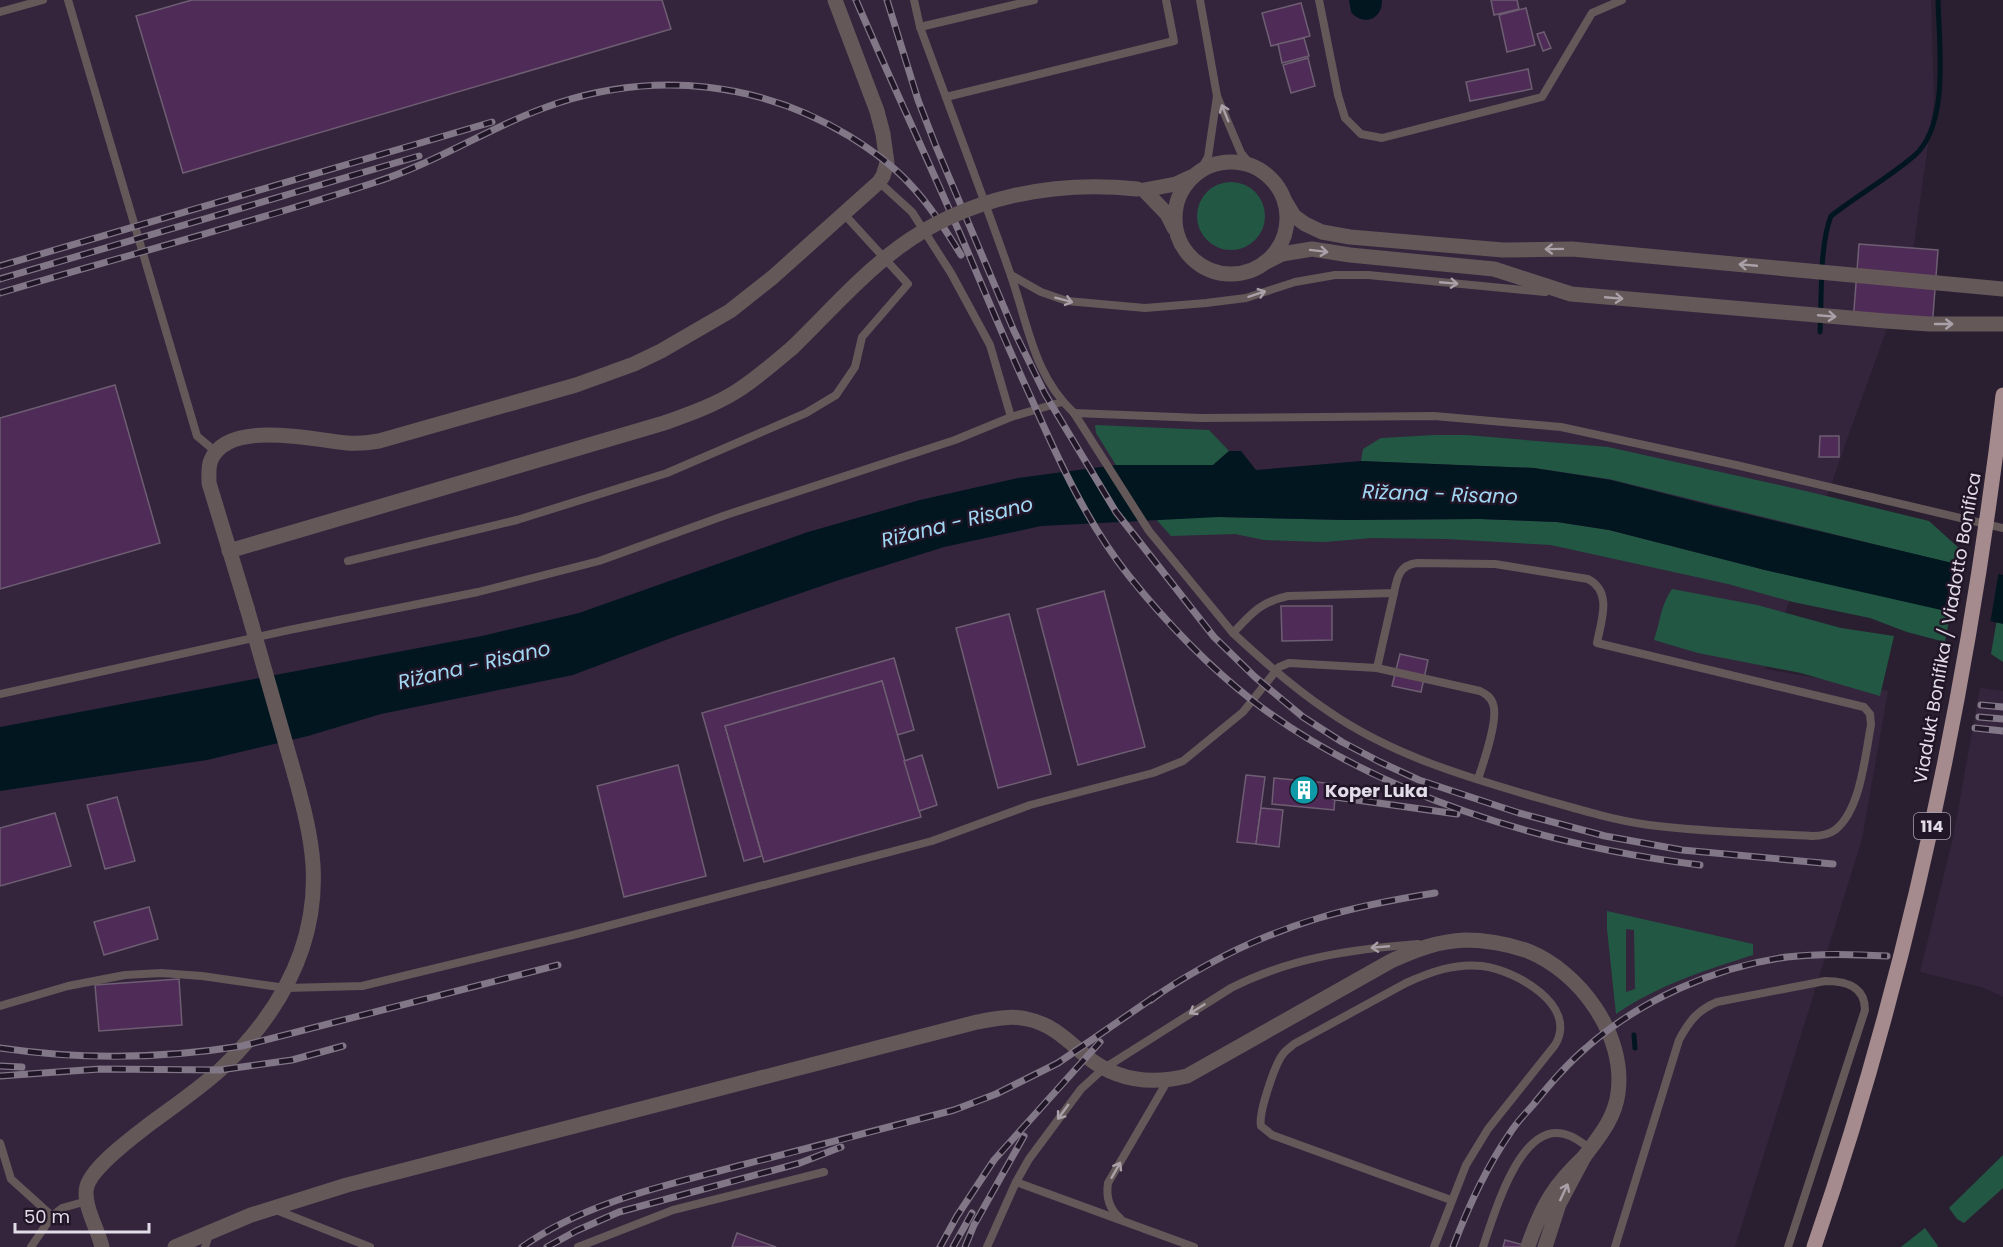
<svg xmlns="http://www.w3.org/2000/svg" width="2003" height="1247" font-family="Poppins,sans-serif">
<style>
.built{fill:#34253d}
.green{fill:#225843;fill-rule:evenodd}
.water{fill:#021620}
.pier{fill:#2a1f31}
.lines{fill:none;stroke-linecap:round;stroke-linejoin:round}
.stream{stroke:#021620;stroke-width:5}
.building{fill:#4f2b57;stroke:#6e5e72;stroke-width:1.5}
.service{stroke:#655859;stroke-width:8}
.minor{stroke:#655859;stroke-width:15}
.rail-casing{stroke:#817787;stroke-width:7}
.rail{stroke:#211627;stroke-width:4.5;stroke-dasharray:14;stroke-linecap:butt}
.minor-bridge{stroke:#655859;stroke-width:15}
.primary-bridge{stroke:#a58b8d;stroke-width:15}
.oneway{stroke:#aaa0a8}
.labels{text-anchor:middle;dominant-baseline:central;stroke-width:5;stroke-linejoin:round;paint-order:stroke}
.shield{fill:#211627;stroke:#a8a0ae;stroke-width:1.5}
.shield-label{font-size:16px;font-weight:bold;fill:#e2dbe8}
.street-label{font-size:18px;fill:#e2dbe8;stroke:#211627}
.poi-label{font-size:18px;font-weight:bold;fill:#e2dbe8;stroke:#211627;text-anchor:start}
.water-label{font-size:20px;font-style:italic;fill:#a0d7f3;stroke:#211627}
</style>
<rect width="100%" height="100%" fill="#2a1f31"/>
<g class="built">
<path d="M0,0H1931L1934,101L1912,258L1765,669L1888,691L1862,839L1735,1247H0Z"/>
<path d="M1980,688L2003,691V997L1984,988L1920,972L1953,838Z"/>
</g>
<g class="green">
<circle cx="1231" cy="216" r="34"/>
<path d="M1095,425L1209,430L1229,451L1213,465H1116L1096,433Z"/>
<path d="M1435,435H1466L1608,447L1810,492L1929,521L1961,550L1959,565L1609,479L1534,468L1361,461L1363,449L1381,438Z"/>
<path d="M1154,517H1219L1345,520L1480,519L1557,522L1609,530L1765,570L1951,609L1945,642L1907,632L1870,618L1793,602L1728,584L1551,545L1446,539L1372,538L1324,542L1264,540L1235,534L1171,536Z"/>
<path d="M1672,589L1757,605L1841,628L1894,636L1880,696L1801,673L1698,653L1654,640C1661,620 1660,607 1672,589Z"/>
<path d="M1997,619L2003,620V662L1991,654Z"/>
<path d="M1607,911L1753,944V955C1706,970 1658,985 1616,1014L1607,929ZM1626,929L1634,930L1635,989L1626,992Z"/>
<path d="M2003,1155V1188L1964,1223L1957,1219L1949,1208Z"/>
<path d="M1925,1228L1938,1246L1937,1247H1901Z"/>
</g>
<g class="water">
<path d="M1349,0H1382C1383,19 1363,27 1351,12Z"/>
<path d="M1229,451H1241L1256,470L1361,461L1534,468L1611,480L1713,506L2003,575V624L1765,570L1609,530L1557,522L1480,519L1345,520L1219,517L1041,526L944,547L836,581L679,635L573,675L381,714L308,736L207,760L0,791V727L482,636L579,613L808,532L920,500L1018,478L1116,465H1213Z"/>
</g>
<path class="pier" d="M1965,563L1999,571L1990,624L1956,616Z"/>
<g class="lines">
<g class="stream">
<path d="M1820,332C1822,298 1819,247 1831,216C1858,195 1888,178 1914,156C1950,125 1939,44 1938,0"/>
<path d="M1634,1035L1635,1048"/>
</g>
</g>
<g class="building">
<path d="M192,0H662L671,29L183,173L136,16Z"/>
<path d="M1491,0H1517L1519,9L1494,15Z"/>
<path d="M1301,3L1310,36L1271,46L1262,13Z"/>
<path d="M1526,8L1535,45L1507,52L1499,15Z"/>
<path d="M1544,32L1551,48L1543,51L1537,34Z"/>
<path d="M1304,38L1309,56L1282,63L1278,44Z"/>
<path d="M1308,58L1315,86L1291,93L1283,65Z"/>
<path d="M1528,69L1532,89L1470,101L1466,82Z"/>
<path d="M1859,244L1938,250L1932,329L1853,323Z"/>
<path d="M115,385L160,543L0,589V418Z"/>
<path d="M1820,436H1839V457H1819Z"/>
<path d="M1104,591L1145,747L1078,765L1037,609Z"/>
<path d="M1281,606H1332V640L1282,641Z"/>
<path d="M1009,614L1051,774L998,788L956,628Z"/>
<path d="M1400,654L1428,660L1421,692L1392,686Z"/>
<path d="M894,658L914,730L897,735L882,681L725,726L762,856L744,861L702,713Z"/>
<path d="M882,681L921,817L764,862L725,726Z"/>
<path d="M922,755L937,805L919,811L904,761Z"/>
<path d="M678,765L706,876L624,897L597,786Z"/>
<path d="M1246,775L1265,777L1256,844L1237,842Z"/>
<path d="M1274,778L1336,784L1334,810L1272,804Z"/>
<path d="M117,797L135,861L105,869L87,805Z"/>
<path d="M1261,808L1283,810L1279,847L1256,844Z"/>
<path d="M55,813L71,866L0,886V828Z"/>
<path d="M149,907L158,939L104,955L94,922Z"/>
<path d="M179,979L182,1025L99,1031L95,985Z"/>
<path d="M737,1233L776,1247H732Z"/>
<path d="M1505,1240L1531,1247H1503Z"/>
</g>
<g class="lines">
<g class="service">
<path d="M68,0L197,436L216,452"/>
<path d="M914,0L920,27C950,109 981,190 1010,273C1028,323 1033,375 1074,413L1149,531L1233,633"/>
<path d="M1200,0L1217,96"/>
<path d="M1319,0L1338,95L1345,118L1361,134L1382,138L1542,97L1592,13L1622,0"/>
<path d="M0,12L43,0"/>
<path d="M920,27L1034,0"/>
<path d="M946,97L1174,41L1166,0"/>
<path d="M1201,169L1208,157L1217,96L1241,153L1251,165"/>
<path d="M879,182L912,212L951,273L990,345L1011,417"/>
<path d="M1011,275L1041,292L1067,301L1145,308L1206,303L1246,298L1295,282L1335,275H1368L1545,292"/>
<path d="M1074,413L1201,418L1434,416L1561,427L1736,465L2003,528"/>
<path d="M348,561L517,520L667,473L806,413L836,395L855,367L862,337L908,284L844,214"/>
<path d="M1417,563L1495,564L1588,579C1613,592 1601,621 1597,643L1864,707L1870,714L1871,725C1865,755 1861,810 1835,830C1828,835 1820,836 1812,836C1758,833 1703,832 1649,825C1613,820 1577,809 1542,799C1469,778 1391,755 1328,711C1294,688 1263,661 1233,633C1251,614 1260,602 1288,596L1394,593C1397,578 1399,565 1417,563Z"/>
<path d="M1377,668L1394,593"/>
<path d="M0,694L289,630L478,592L599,561L726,515L955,440L1011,417L1062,402"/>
<path d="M0,1006L68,986L125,975L161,973L202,976L286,988L362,986L573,935L932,841L1030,805L1153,773L1183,761L1243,712L1279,667L1289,663L1377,668L1480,691C1486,694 1491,697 1493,704C1499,719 1483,764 1478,779"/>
<path d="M0,1143L11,1179L52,1216"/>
<path d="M1016,1182L1194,1247"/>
<path d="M276,1210L370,1247"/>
<path d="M1120,1218C1109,1209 1106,1196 1108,1183L1168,1080"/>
<path d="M31,1247L52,1216L62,1208L87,1201"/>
<path d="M205,1247L210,1232"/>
<path d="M578,1247L673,1210L824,1172"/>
<path d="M987,1247L1016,1182L1029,1159L1081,1089L1103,1069L1231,988C1289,958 1353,949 1418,944"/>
<path d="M1434,1247L1466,1165L1488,1129L1555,1045C1579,1005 1515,970 1482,966C1455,963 1430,972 1406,983L1294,1044C1291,1047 1286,1050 1283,1054C1275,1064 1258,1114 1261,1126L1272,1135L1451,1200"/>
<path d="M1483,1247C1493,1217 1517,1132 1557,1133C1570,1133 1580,1142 1590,1148"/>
<path d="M1615,1247L1679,1040C1689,1021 1698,1010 1717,1002L1825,981C1846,981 1865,986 1865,1010L1788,1247"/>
</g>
<g class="minor">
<circle cx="1231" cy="218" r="56"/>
<path d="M1285,201L1294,216L1305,224L1322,232L1350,237L1503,250L1572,249L2003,289"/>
<path d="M1174,228L1167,214L1144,190L1176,184L1191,177"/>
<path d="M1264,263L1282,254L1312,249L1350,255L1494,269L1571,294L1886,321L1929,324H2003"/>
<path d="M229,551L664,423C689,414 715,405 737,391C756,379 774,363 792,348"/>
<path d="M247,608L209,483C209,475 208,467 211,460C228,419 314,440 347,443C358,444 368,443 379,441L576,385L634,364L661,351L730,311L773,277L879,182L883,176L887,163L883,134L877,111L835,0"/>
<path d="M1528,1246C1542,1206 1553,1186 1584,1157L1559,1204L1545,1247"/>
<path d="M102,1247C98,1229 82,1204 87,1186C93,1166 134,1136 151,1123C174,1106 199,1089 220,1070C278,1015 318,948 313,865C311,835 303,805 295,776"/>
<path d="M175,1247L251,1215L347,1185L977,1022C993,1019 1011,1015 1027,1019C1052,1024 1067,1040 1086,1056C1115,1080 1150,1085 1187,1076L1391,961C1415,950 1438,941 1465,940C1486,940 1508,944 1528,951C1580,972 1626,1035 1618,1093C1615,1118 1599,1137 1584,1157"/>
</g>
<g class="rail-casing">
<g id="rail">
<path d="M856,0C892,84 931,166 967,250C988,300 1009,350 1032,400C1058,459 1088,525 1129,576C1165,621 1207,665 1253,701C1377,796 1547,846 1700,865"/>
<path d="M887,0L918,100L935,144L1014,331L1045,394L1116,512L1214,637L1255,677L1303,717L1342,742L1380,762L1419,780L1519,813L1605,836L1682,850L1833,864"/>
<path d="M0,266L492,122"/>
<path d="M0,279L419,156"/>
<path d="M0,293C124,256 250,223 373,183C437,163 494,124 558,103C657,71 761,82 849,136C870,149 891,164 908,182C929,204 945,229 961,255"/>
<path d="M1981,705L2003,707"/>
<path d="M1979,717L2003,719"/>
<path d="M1975,728L2003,731"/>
<path d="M1335,797L1457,814"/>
<path d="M1151,1000C1169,986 1189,975 1209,964C1284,923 1352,906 1435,893"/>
<path d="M0,1048C82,1060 160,1059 242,1046L558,965"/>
<path d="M0,1066L22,1067"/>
<path d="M0,1076L100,1069L220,1070L292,1060L343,1046"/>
<path d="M522,1247C586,1202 664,1186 738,1166C810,1148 882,1129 954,1110L996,1094L1058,1063L1157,995"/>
<path d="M547,1247L576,1231L619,1212L800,1163L841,1147"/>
<path d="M940,1247L957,1216L994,1160L1100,1042"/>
<path d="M953,1247L972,1213"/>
<path d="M965,1247L974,1225L1024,1136"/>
<path d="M1453,1247C1468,1207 1486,1168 1510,1133C1516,1123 1525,1114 1533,1105C1549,1085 1566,1065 1586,1048C1640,1000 1715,967 1787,957C1820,953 1853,954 1887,956"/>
</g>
</g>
<use href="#rail" class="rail"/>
<g class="minor-bridge">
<path d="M792,348C826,315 859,277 898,248C966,197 1054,180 1137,189"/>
<path d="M247,608L295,776"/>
</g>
<path class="primary-bridge" d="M1814,1247C1909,971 1969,685 2003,395"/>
</g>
<defs><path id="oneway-shaft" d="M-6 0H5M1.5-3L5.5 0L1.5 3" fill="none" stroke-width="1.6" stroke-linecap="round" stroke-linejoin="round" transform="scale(1.5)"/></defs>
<g class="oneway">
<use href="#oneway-shaft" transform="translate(1225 113) rotate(-112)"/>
<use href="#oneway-shaft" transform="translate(1554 249) rotate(179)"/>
<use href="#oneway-shaft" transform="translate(1319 251) rotate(7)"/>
<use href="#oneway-shaft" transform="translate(1748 265) rotate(-175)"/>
<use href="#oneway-shaft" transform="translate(1449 283) rotate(5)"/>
<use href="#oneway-shaft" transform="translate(1257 294) rotate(-18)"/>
<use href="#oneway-shaft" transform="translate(1614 298) rotate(5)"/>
<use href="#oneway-shaft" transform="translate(1064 300) rotate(15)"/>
<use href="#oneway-shaft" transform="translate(1827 316) rotate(5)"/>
<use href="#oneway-shaft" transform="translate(1944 324)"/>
<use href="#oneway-shaft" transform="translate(1380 947) rotate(175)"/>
<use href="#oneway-shaft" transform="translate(1197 1009) rotate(148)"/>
<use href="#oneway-shaft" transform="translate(1063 1112) rotate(126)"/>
<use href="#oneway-shaft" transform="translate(1116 1170) rotate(-60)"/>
<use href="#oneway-shaft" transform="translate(1564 1192) rotate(-65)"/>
</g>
<defs>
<g id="building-disc" transform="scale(1.5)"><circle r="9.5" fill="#0f9aa8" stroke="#211627"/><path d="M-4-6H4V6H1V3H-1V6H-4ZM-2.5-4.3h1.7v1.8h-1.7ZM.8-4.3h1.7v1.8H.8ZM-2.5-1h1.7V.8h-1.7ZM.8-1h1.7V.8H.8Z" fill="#fff"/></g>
</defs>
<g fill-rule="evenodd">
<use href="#building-disc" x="1304" y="790"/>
</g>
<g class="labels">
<rect class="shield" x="1914" y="813" width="36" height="26" rx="4.5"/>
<g class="shield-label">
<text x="1932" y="826">114</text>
</g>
<g class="street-label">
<text transform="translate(1947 628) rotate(-80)">Viadukt Bonifika / Viadotto Bonifica</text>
</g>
<g class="poi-label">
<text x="1325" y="790">Koper Luka</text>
</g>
<g class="water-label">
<text transform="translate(1440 494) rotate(2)">Rižana - Risano</text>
<text transform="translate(957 522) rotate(-14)">Rižana - Risano</text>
<text transform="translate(474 665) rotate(-13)">Rižana - Risano</text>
</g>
</g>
<path d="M15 1223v9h134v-9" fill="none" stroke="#e2dbe8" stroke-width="3"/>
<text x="24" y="1223" font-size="18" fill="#e2dbe8" stroke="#211627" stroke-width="4.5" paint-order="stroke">50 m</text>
</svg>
